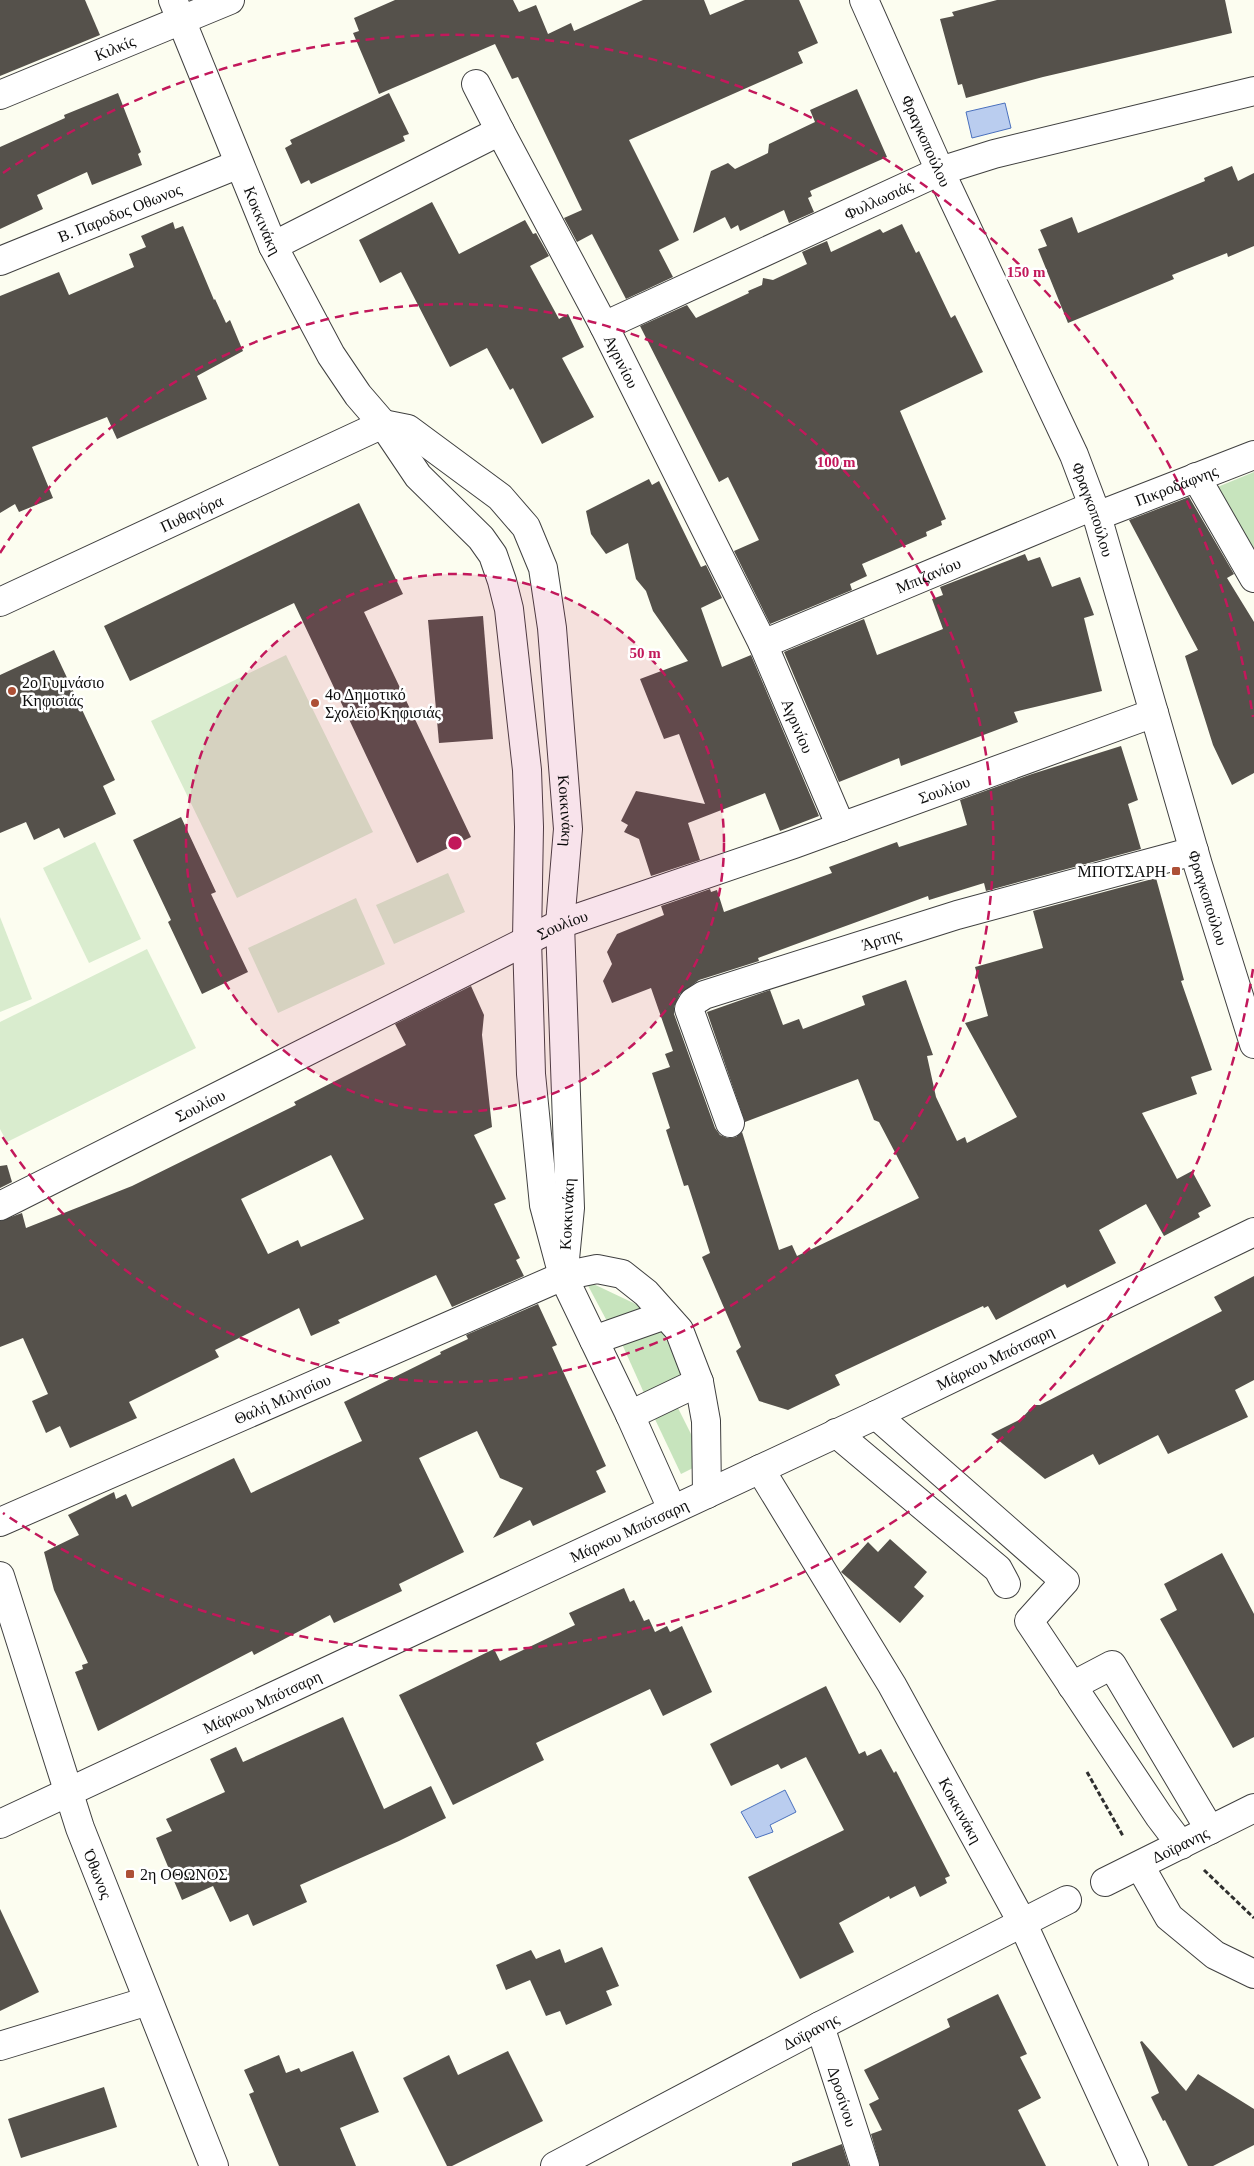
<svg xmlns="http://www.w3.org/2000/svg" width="1254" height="2166" font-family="'Times New Roman',serif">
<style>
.green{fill:#c7e4bd}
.pitch{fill:#d9ecce}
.water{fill:#bacdef;stroke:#4a70bd}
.building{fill:#55514b;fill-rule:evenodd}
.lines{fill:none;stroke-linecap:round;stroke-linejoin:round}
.minor-casing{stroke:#404040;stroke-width:30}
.path{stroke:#2f2f2f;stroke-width:3;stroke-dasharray:5 2.5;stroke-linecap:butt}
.minor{stroke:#fff;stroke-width:28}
.ring{fill:none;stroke:#c2185b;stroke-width:2.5;stroke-dasharray:9 6}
.poi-dot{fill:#ad5036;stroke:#fff;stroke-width:2}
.labels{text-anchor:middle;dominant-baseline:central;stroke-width:5;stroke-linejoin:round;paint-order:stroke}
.street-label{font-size:16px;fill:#0d0d0d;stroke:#fff}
.poi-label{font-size:16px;fill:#0d0d0d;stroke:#fff;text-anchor:start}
.centre{fill:#c2185b;stroke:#fff;stroke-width:2.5}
.ring-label{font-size:15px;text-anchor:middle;font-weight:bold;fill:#c2185b;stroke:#fff;stroke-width:5;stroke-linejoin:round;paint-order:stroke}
</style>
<rect width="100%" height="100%" fill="#fcfdf0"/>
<g class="green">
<path d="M1254,472V554L1215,488Z"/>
<path d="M585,1280L644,1308L608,1323Z"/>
<path d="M660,1326L683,1376L644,1393L622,1344Z"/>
<path d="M676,1404L705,1462L681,1474L653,1415Z"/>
</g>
<g class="pitch">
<path d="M286,655L373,832L237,898L151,721Z"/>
<path d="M95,842L141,939L89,963L43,868Z"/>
<path d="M448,873L465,912L394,944L376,905Z"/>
<path d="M356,898L385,964L278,1013L248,948Z"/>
<path d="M0,917L32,999L0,1012Z"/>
<path d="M147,949L196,1048L7,1142L0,1129V1022Z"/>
</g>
<g class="water">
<path d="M1005,103L1011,128L972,138L966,112Z"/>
<path d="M785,1790L796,1812L770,1825L773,1832L756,1838L741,1812Z"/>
</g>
<g class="building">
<path d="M0,0H85L100,35L0,76Z"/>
<path d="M395,0H513L519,12L536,5L548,34L571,23L574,31L643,0H704L710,15L745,0H799L818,43L798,52L803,63L629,140L679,240L659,250L673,277L626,299L592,234L577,242L564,218L582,210L518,77L512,79L495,44L379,94L353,33L359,31L354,18Z"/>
<path d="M997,0H1225L1232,33L1043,77L966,98L962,84L958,85L940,19L954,16L952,12Z"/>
<path d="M857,89L887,157L810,191L812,196L808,198L814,212L789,223L784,210L740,231L738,225L731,229L725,217L693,233L711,171L728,163L735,169L768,153L769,144L815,122L810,110Z"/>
<path d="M118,93L141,152L138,154L142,165L92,185L87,172L37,195L43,209L0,229V147L65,118L64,115Z"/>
<path d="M389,93L409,134L403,136L405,141L311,184L309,180L301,184L285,148L292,144L290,140Z"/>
<path d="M1232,166L1238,181L1254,173V246L1228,257L1227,253L1172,275L1174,279L1068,323L1038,249L1047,246L1040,230L1072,217L1078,233L1205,181L1204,178Z"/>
<path d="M432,202L459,254L525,220L533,234L536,233L549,256L530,266L559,319L568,314L584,347L562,358L594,417L542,444L513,388L510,390L487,348L450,367L401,272L380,283L359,240Z"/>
<path d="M173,222L175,229L183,226L214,300L215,299L226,323L230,320L243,351L197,376L207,399L117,439L107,417L32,447L53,498L19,512L15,504L0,513V296L59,272L69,295L134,267L129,254L146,247L141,236Z"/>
<path d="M902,224L916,253L919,251L951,318L955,315L983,372L900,411L946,519L941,521L942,525L926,532L927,536L862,564L867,576L850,584L852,590L770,624L734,551L759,540L728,477L719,482L640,326L687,305L696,318L749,293L748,291L762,285L763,278L773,280L807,264L802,252L827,241L831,252L880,229L883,233Z"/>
<path d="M649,479L652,485L659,481L701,567L706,565L722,598L701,608L722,667L751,655L819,816L780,831L765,793L688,823L700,860L651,876L639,839L624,832L628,825L621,821L636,791L705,804L679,734L664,739L640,679L688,661L653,611L646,591L636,579L628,543L606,554L591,534L586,511Z"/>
<path d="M1189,497L1234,574L1227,578L1254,622V773L1232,785L1213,745L1185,656L1198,650L1129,520Z"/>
<path d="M359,503L403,594L364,612L471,837L417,863L294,603L130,681L104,626Z"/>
<path d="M1025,554L1028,561L1040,557L1052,587L1080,577L1094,615L1084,618L1102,691L1014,712L1018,722L901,766L899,758L839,782L784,652L864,619L877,655L943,629L932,599L943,595L940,587Z"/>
<path d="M483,616L493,739L439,743L428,620Z"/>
<path d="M54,650L115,780L103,786L116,814L64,838L59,828L34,840L26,822L0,833V675Z"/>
<path d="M1121,746L1138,800L1128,804L1141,849L986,891L984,883L929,900L928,896L758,958L759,961L699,980L680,994L674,1007V1014L715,1128L720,1135L728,1138L736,1137L742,1132L779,1250L792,1245L797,1256L919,1198L879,1122L874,1120L858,1079L745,1122L707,1012L770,990L783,1025L799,1019L803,1029L865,1005L862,996L906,980L933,1055L927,1056L936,1097L957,1141L965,1137L967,1143L1017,1117L965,1023L988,1016L975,967L1043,948L1033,911L1156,878L1184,980L1181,981L1212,1070L1191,1077L1197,1094L1142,1113L1177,1179L1192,1171L1211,1206L1198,1213L1200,1217L1164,1236L1146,1204L1099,1230L1116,1263L1067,1288L1065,1284L996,1320L988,1306L984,1308L983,1306L835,1375L840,1385L788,1410L759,1401L736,1351L741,1347L702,1257L710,1253L688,1185L684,1186L666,1130L670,1128L652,1073L670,1067L665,1054L673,1051L651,988L612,1003L603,981L612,964L607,952L617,934L664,915L661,906L710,889L711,892L717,890L724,912L832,873L829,867L897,842L899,847L967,825L960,800L1032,774Z"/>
<path d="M181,817L216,892L211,894L248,972L202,994L168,922L171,920L133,840Z"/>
<path d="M471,986L484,1015L482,1035L492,1127L474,1135L506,1199L494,1204L520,1258L516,1260L524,1276L452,1307L436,1275L338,1320L340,1323L311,1336L299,1308L215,1350L219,1357L129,1402L137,1418L70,1448L60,1426L46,1433L32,1401L48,1394L23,1338L0,1347V1221L22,1213L26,1228L132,1186L296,1105L294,1102L406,1045L395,1024ZM331,1155L364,1219L301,1247L298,1240L268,1254L241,1199Z"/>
<path d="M7,1165L12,1182L0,1188V1166Z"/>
<path d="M1254,1276V1380L1235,1390L1248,1417L1168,1454L1158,1435L1099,1465L1093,1454L1045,1479L991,1434L1021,1419L1034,1405H1040L1222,1311L1214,1297Z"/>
<path d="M538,1304L557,1345L552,1347L606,1466L596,1471L606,1492L533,1526L530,1520L493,1538L523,1488L500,1478L477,1431L419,1458L464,1552L399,1584L402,1591L334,1623L330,1615L254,1655L252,1651L98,1731L75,1672L83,1669L82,1665L88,1663L54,1590L44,1552L79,1535L68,1515L114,1492L116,1499L126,1494L132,1507L234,1458L251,1493L362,1441L344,1402L441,1354L440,1352L468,1339L466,1335Z"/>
<path d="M890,1539L927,1572L914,1587L924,1596L900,1623L841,1572L868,1542L878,1552Z"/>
<path d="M1222,1553L1254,1614V1737L1233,1748L1160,1619L1177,1610L1164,1584Z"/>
<path d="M624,1588L630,1602L634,1600L644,1621L649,1619L655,1632L667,1626L670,1632L682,1626L712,1692L663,1716L650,1689L536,1743L544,1760L453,1805L399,1695L494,1649L500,1661L575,1625L569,1613Z"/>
<path d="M826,1686L859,1754L865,1751L867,1756L881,1749L894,1773L896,1771L950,1876L945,1878L947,1883L920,1897L915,1886L890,1899L889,1896L839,1923L854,1952L800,1979L748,1877L844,1830L806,1757L781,1769L778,1764L731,1786L710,1744Z"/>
<path d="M343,1717L384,1809L431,1786L446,1818L399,1841L300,1885L307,1902L253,1926L248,1914L230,1922L213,1886L182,1900L156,1838L172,1831L166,1819L225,1792L210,1759L236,1747L243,1762Z"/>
<path d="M0,1909L39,1992L0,2011Z"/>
<path d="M602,1947L619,1986L606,1991L612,2005L566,2025L560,2011L546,2016L530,1980L506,1990L496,1965L531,1950L536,1959L560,1949L565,1963Z"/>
<path d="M998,1994L1027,2054L1020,2057L1041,2098L1018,2110L1046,2166H880L871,2134L882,2130L869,2104L879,2099L864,2070L950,2027L947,2019Z"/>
<path d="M1142,2041L1186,2091L1198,2074L1254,2109V2145L1213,2166H1188L1165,2120L1163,2121L1151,2097L1159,2093L1140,2042Z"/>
<path d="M353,2051L379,2112L340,2128L356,2166H279L249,2094L254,2092L244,2070L279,2055L286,2073L299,2068L301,2072Z"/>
<path d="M508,2051L543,2121L452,2166H447L403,2078L449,2055L458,2075Z"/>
<path d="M104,2087L117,2127L21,2158L8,2119Z"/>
<path d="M842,2144L849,2166H792V2163Z"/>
</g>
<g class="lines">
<g class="minor-casing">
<g id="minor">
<path id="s1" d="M173,0L273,246L331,355L358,395L383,424L418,476L481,538L493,555L502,581L509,609L527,770L529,827L527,939L531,1074L544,1205L563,1276L630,1415L672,1509"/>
<path id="s2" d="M864,0L940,171L1074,455L1097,516L1198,865L1254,1044"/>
<path d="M476,84L500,131"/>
<path id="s3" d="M0,95L230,0"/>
<path id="s4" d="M273,246L500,131L604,326L763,644L841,827"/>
<path id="s5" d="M0,261L239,164"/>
<path id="s6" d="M604,326L940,171L994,154L1254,91"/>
<path id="s7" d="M383,424L408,429L500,497L526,527L543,568L552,628L568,829L560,924L570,1208L565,1259"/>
<path d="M1196,477L1254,578"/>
<path id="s8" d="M1097,516L1254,455"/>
<path id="s9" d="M0,602L383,424"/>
<path id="s10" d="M763,644L1093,506"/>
<path id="s11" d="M730,1123L689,1009L693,1002L704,995L957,915L1194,851"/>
<path id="s12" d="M0,1206L560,924L794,844L1154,713"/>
<path d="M594,1340L665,1315"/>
<path d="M630,1415L699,1382"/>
<path d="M876,1415L1065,1581L1029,1621L1159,1816L1181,1845"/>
<path d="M836,1433L998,1569L1006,1584"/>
<path id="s13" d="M760,1469L892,1685L1022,1922L1134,2166"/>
<path id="s14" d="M0,1522L563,1276L597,1269L622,1274L646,1293L679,1330L699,1382L706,1421L707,1494"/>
<path id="s15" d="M0,1576L80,1828L214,2166"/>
<path d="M1072,1686L1112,1665L1210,1830"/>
<path id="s16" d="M0,1824L876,1415L1254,1232"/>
<path d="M1140,1866L1169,1917L1215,1955L1254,1974"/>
<path id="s17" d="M1105,1882L1254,1808"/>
<path id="s18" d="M820,2026L865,2166"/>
<path d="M0,2046L148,2001"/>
<path id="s19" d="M555,2166L820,2026L1067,1900"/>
</g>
</g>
<g class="path">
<path d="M1087,1772L1123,1836"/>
<path d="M1204,1870L1254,1918"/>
</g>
<use href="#minor" class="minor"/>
</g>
<circle cx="455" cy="843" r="269" fill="#c2185b" fill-opacity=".12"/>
<g class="ring">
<circle cx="455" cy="843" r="269"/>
<path d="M0 553A539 539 0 1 1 0 1133"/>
<path d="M1253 969A808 808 0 0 1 3 1513M3 173A808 808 0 0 1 1253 717"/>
</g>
<g class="poi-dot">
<circle cx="12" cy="691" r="5"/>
<circle cx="315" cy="703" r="5"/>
<rect x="1171" y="866" width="10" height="10" rx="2.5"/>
<rect x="125" y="1869" width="10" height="10" rx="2.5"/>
</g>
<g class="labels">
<g class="street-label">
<text stroke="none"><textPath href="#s3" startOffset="124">Κιλκίς</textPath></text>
<text stroke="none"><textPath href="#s2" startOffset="154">Φραγκοπούλου</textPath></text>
<text stroke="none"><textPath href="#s6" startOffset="302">Φυλλωσιάς</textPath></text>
<text stroke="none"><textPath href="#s5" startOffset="129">Β. Παροδος Οθωνος</textPath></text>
<text stroke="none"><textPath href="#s1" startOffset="238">Κοκκινάκη</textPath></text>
<text stroke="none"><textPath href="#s4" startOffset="515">Αγρινίου</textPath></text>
<text stroke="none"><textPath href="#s8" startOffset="85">Πικροδάφνης</textPath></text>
<text stroke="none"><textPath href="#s2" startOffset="559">Φραγκοπούλου</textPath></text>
<text stroke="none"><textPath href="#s9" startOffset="211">Πυθαγόρα</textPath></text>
<text stroke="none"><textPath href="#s10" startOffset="179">Μπιζανίου</textPath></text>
<text stroke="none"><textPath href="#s4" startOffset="920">Αγρινίου</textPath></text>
<text stroke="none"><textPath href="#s12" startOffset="1034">Σουλίου</textPath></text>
<text stroke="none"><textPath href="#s7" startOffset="468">Κοκκινάκη</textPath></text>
<text stroke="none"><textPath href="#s2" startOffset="964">Φραγκοπούλου</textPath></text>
<text stroke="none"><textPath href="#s12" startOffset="629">Σουλίου</textPath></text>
<text stroke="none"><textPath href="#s11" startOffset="328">Άρτης</textPath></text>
<text stroke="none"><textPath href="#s12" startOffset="224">Σουλίου</textPath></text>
<text transform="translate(567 1214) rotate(-87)">Κοκκινάκη</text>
<text stroke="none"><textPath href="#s16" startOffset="1099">Μάρκου Μπότσαρη</textPath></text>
<text stroke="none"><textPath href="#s14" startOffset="308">Θαλή Μιλησίου</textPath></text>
<text stroke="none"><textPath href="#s16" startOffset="694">Μάρκου Μπότσαρη</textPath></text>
<text stroke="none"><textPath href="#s16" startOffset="289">Μάρκου Μπότσαρη</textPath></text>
<text stroke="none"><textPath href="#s13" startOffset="396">Κοκκινάκη</textPath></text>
<text stroke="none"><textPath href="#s17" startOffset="84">Δοϊρανης</textPath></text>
<text stroke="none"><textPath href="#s15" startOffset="314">Όθωνος</textPath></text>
<text stroke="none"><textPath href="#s19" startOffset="289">Δοϊρανης</textPath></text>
<text stroke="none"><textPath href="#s18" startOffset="74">Δροσίνου</textPath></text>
</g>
<g class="poi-label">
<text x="22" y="682">2ο Γυμνάσιο<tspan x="22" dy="18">Κηφισιάς</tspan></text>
<text x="325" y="694">4ο Δημοτικό<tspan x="325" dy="18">Σχολείο Κηφισιάς</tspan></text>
<text x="1166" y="871" text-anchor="end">ΜΠΟΤΣΑΡΗ</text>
<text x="140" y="1874">2η ΟΘΩΝΟΣ</text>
</g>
</g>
<circle cx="455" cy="843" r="8" class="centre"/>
<g class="ring-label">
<text x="1026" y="277">150 m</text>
<text x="836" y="467">100 m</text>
<text x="645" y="658">50 m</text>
</g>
</svg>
